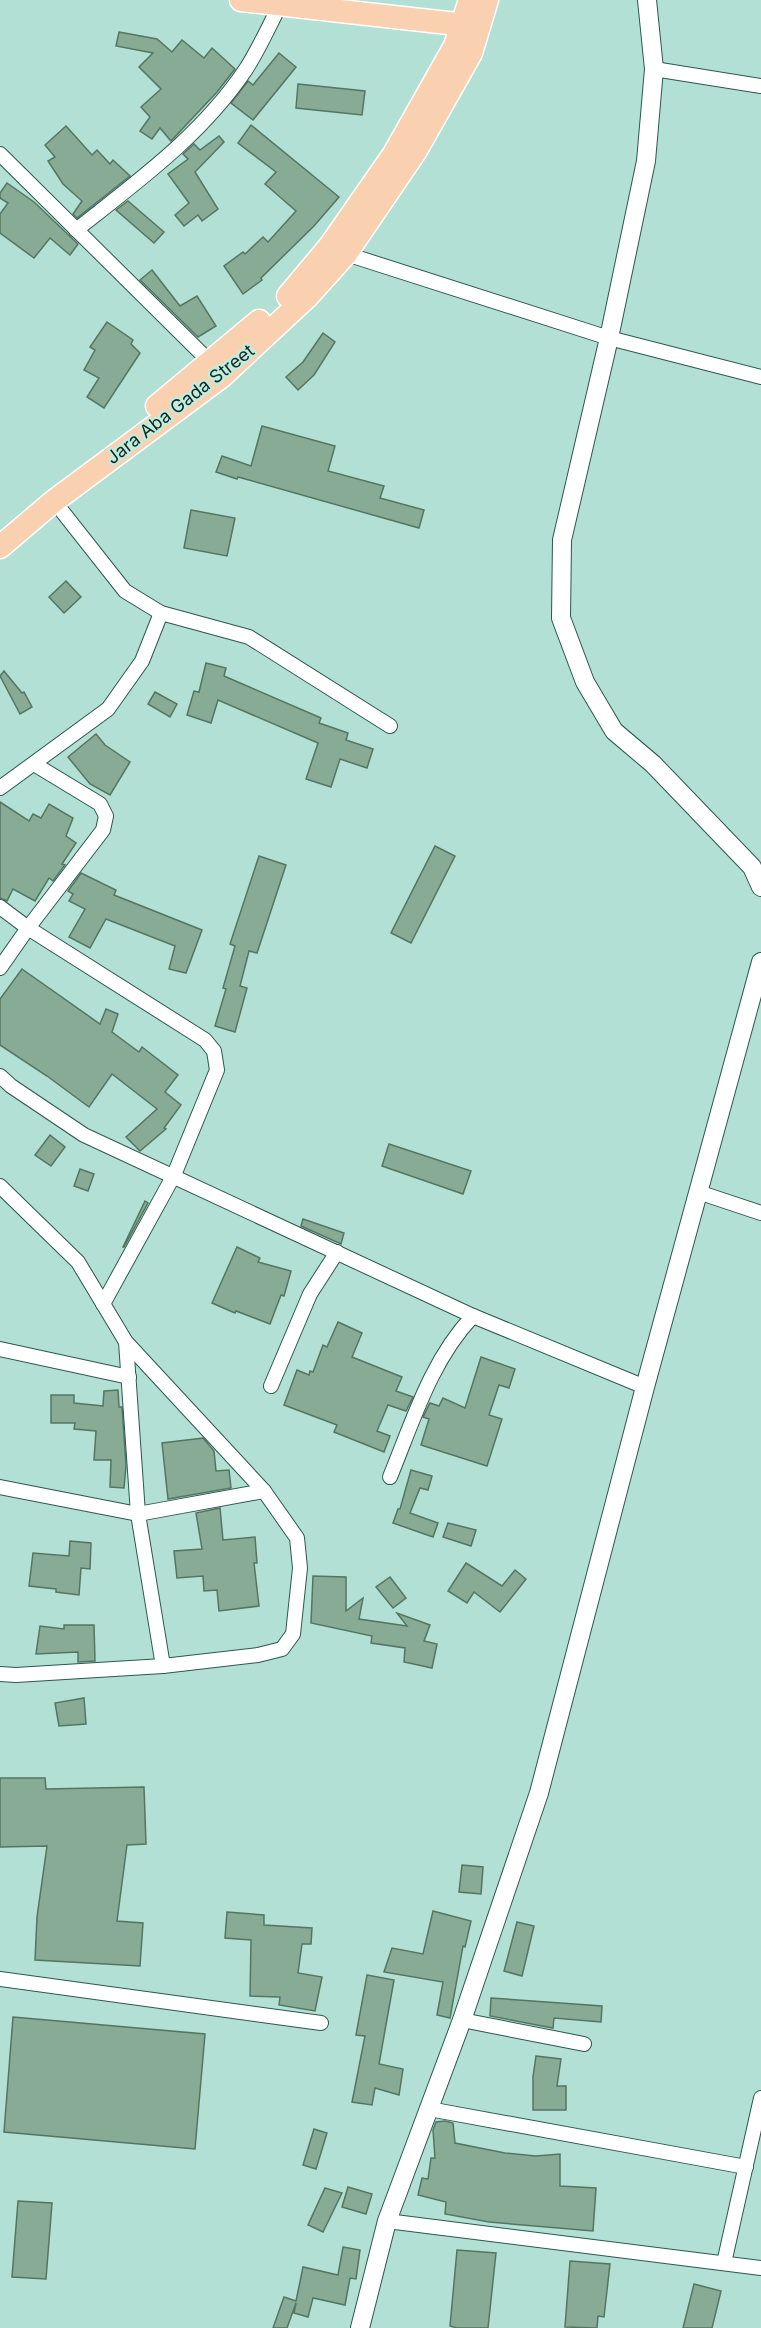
<svg xmlns="http://www.w3.org/2000/svg" width="761" height="2328" font-family="Inter,sans-serif">
<style>
.building{fill:#87ab95;stroke:#547661;stroke-width:1.5}
.lines{fill:none;stroke-linecap:round;stroke-linejoin:round}
.minor-casing{stroke:#2c574d;stroke-width:16}
.tertiary-casing{stroke:#2c574d;stroke-width:20}
.primary-casing{stroke:#fff;stroke-width:25}
.minor{stroke:#fff;stroke-width:14}
.tertiary{stroke:#fff;stroke-width:18}
.primary{stroke:#f9d0b0;stroke-width:22}
.labels{text-anchor:middle;dominant-baseline:central;stroke-width:4.5;stroke-linejoin:round;paint-order:stroke}
.street-label{font-size:18px;fill:#152723;stroke:#bfeee1}
</style>
<rect width="100%" height="100%" fill="#b2e0d4"/>
<g class="building">
<path d="M119,32L157,39L172,52L182,40L204,58L212,48L235,69L217,92L171,141L160,128L152,139L140,131L150,117L141,107L161,89L139,67L153,53L116,46Z"/>
<path d="M279,53L296,67L253,120L231,103L248,81L253,85Z"/>
<path d="M298,84L365,91L362,115L296,108Z"/>
<path d="M251,125L339,197L314,226L261,278L262,280L243,294L224,266L243,252L245,254L263,237L268,242L296,211L265,184L276,172L238,143Z"/>
<path d="M66,126L92,155L97,150L110,164L113,160L130,176L77,218L73,214L82,201L63,184L48,161L55,157L45,145Z"/>
<path d="M219,136L224,142L195,172L218,209L202,221L198,215L184,226L175,215L189,203L168,174L188,159L183,154L194,144L200,150Z"/>
<path d="M7,183L34,202L78,244L70,255L50,238L34,258L0,233V214L8,203L0,198V193Z"/>
<path d="M128,201L164,232L154,243L116,210Z"/>
<path d="M152,270L180,306L197,296L216,326L198,337L140,280Z"/>
<path d="M107,322L133,340L131,344L140,353L104,408L87,397L99,378L84,370L95,350L90,347Z"/>
<path d="M323,333L335,342L314,375L298,390L286,377L303,362Z"/>
<path d="M262,426L335,446L328,471L384,486L380,498L424,510L419,528L238,477L237,479L216,472L222,456L251,466Z"/>
<path d="M191,510L235,518L227,556L184,548Z"/>
<path d="M66,581L81,597L64,613L49,597Z"/>
<path d="M206,663L226,668L224,676L321,718L319,723L348,733L346,740L373,749L367,768L340,759L331,787L306,779L318,743L218,700L211,723L187,715L194,691L199,692Z"/>
<path d="M4,671L22,693L24,692L32,707L20,714L0,676Z"/>
<path d="M155,692L177,704L170,717L148,704Z"/>
<path d="M96,734L105,745L130,762L110,795L90,784L68,757Z"/>
<path d="M0,802L29,821L33,814L41,818L49,804L73,818L66,836L76,843L62,864L65,865L53,881L49,878L35,901L13,889L7,901L0,898Z"/>
<path d="M435,846L455,856L411,943L391,933Z"/>
<path d="M259,856L286,865L257,953L249,951L240,986L247,988L235,1032L215,1026L226,989L223,988L235,946L230,944Z"/>
<path d="M81,873L116,890L114,895L202,930L186,973L169,969L175,946L106,919L90,948L69,937L85,909L69,901L73,894L68,891Z"/>
<path d="M22,969L100,1024L106,1009L118,1014L112,1032L139,1052L142,1047L178,1075L165,1092L181,1105L164,1128L166,1129L140,1151L126,1137L157,1109L112,1074L89,1107L47,1076L0,1045V999Z"/>
<path d="M50,1135L65,1147L51,1166L35,1155Z"/>
<path d="M389,1144L471,1171L463,1194L382,1166Z"/>
<path d="M80,1169L94,1174L88,1191L74,1186Z"/>
<path d="M145,1201L148,1203L124,1247H123Z"/>
<path d="M303,1219L344,1233L341,1244L301,1226Z"/>
<path d="M237,1247L260,1258L258,1262L291,1271L284,1296L281,1295L270,1324L236,1311L235,1313L212,1303Z"/>
<path d="M338,1322L362,1333L352,1357L402,1377L396,1391L413,1397L406,1411L388,1405L377,1431L390,1436L384,1452L334,1432L337,1425L284,1405L297,1370L309,1375L310,1371L313,1372L323,1345L327,1347Z"/>
<path d="M481,1357L515,1369L509,1388L499,1385L489,1415L502,1419L487,1466L421,1445L429,1419L423,1417L430,1403L439,1406L443,1398L465,1408Z"/>
<path d="M118,1390L119,1407H122L126,1465L124,1488L110,1487L111,1460H94L96,1431L74,1429L75,1423H51V1395H74V1403L103,1406L104,1391Z"/>
<path d="M203,1438L214,1451L216,1471L229,1470L231,1488L168,1499L162,1443Z"/>
<path d="M411,1470L432,1476L428,1490L420,1488L410,1513L438,1523L433,1537L393,1523L398,1509H400Z"/>
<path d="M220,1508L223,1540L255,1537L257,1563H254L259,1606L219,1611L217,1590L204,1591L203,1576L177,1578L174,1551L202,1549L196,1513Z"/>
<path d="M448,1523L476,1530L471,1546L443,1537Z"/>
<path d="M70,1541L91,1543L90,1569L81,1568L79,1595L56,1592V1589L29,1586L33,1553L69,1556Z"/>
<path d="M466,1563L502,1586L515,1570L526,1579L500,1612L474,1592L467,1603L448,1591Z"/>
<path d="M313,1576L346,1577V1611L363,1598L359,1619L407,1626L397,1613L430,1625L424,1641L437,1644L432,1668L404,1662L405,1648L371,1643L372,1636L311,1623Z"/>
<path d="M390,1577L406,1598L393,1608L376,1587Z"/>
<path d="M64,1625H94L95,1661L78,1662V1652L36,1654L40,1626L64,1629Z"/>
<path d="M84,1698L86,1724L59,1726L55,1703Z"/>
<path d="M0,1778H45L46,1789L144,1787L146,1844L127,1845L117,1921L143,1923L140,1966L35,1960L37,1917L47,1846L0,1847Z"/>
<path d="M462,1865L483,1867L481,1894L459,1892Z"/>
<path d="M433,1911L471,1921L465,1947L463,1946L450,2018L437,2015L443,1982L384,1972L392,1948L423,1954Z"/>
<path d="M227,1912L264,1915V1925L312,1928L311,1944H302L298,1973L322,1977L315,2011L279,2005L280,1997L250,1996L251,1940L225,1938Z"/>
<path d="M517,1922L534,1926L522,1976L504,1971Z"/>
<path d="M367,1975L394,1980L379,2064L403,2069L399,2095L375,2088L372,2105L352,2102L365,2036L356,2035Z"/>
<path d="M491,1998L602,2006L601,2022L554,2018L553,2028L490,2016Z"/>
<path d="M13,2017L205,2034L195,2149L4,2132Z"/>
<path d="M536,2056L561,2059L557,2086H566V2110H533V2077Z"/>
<path d="M445,2121L453,2123L455,2143L505,2153L536,2156L560,2154V2186L596,2188L593,2231L489,2222L445,2214L446,2202L418,2195L422,2178L428,2179L431,2158H435L433,2130L436,2122Z"/>
<path d="M314,2129L327,2133L316,2169L303,2165Z"/>
<path d="M348,2187L372,2194L366,2214L342,2207Z"/>
<path d="M325,2188L342,2193L323,2232L308,2225Z"/>
<path d="M18,2201L52,2203L46,2279L12,2277Z"/>
<path d="M343,2247L360,2250L356,2279L350,2278L345,2305L313,2298L308,2317L294,2313L296,2303L287,2328H273L284,2297L296,2301L303,2267L338,2275Z"/>
<path d="M457,2250L496,2253L488,2328H457L450,2326Z"/>
<path d="M570,2261L610,2264L604,2317L598,2316L597,2328L565,2327Z"/>
<path d="M694,2284L721,2291L712,2328H683Z"/>
</g>
<g class="lines">
<g class="minor-casing">
<g id="minor">
<path d="M654,69L761,86"/>
<path d="M0,154L211,363"/>
<path d="M76,230C138,181 202,135 246,69C259,49 269,26 280,5"/>
<path d="M340,252L609,338L761,377"/>
<path d="M54,501L125,591L161,613L249,637L390,726"/>
<path d="M0,788L108,709L142,661L161,613"/>
<path d="M0,907L28,928L205,1040L214,1051L217,1070L174,1175L103,1304"/>
<path d="M0,968L28,928L103,830L106,816L100,804L34,764"/>
<path d="M0,1076L11,1086L84,1135L473,1316L645,1387"/>
<path d="M0,1186L78,1262L126,1342L264,1491L297,1538L300,1568L293,1634L282,1649L258,1655L163,1666L16,1675L0,1674"/>
<path d="M698,1192L761,1213"/>
<path d="M126,1342L138,1514L163,1666"/>
<path d="M0,1349L129,1377"/>
<path d="M271,1386L310,1294L337,1252"/>
<path d="M390,1477C413,1421 431,1360 473,1316"/>
<path d="M0,1487L138,1514L264,1491"/>
<path d="M0,1979L321,2023"/>
<path d="M462,2020L584,2044"/>
<path d="M429,2109L746,2167"/>
<path d="M387,2221L761,2268"/>
<path d="M724,2263L761,2098"/>
</g>
</g>
<g class="tertiary-casing">
<g id="tertiary">
<path d="M647,0L654,69L646,161L609,338L562,540L561,618L585,682L614,731L653,764L752,867L761,887"/>
<path d="M360,2328L387,2221L462,2020L539,1793L645,1387L761,962"/>
</g>
</g>
<g class="primary-casing">
<g id="primary">
<path d="M241,0L475,26"/>
<path d="M288,296L330,246L394,154L455,46L470,0"/>
<path d="M157,406L259,321"/>
<path d="M0,547L54,501L221,377L308,296L345,255L415,152L471,53L487,0"/>
</g>
</g>
<use href="#minor" class="minor"/>
<use href="#tertiary" class="tertiary"/>
<use href="#primary" class="primary"/>
</g>
<g class="labels">
<g class="street-label">
<text transform="translate(180 404) rotate(-38)">Jara Aba Gada Street</text>
</g>
</g>
</svg>
